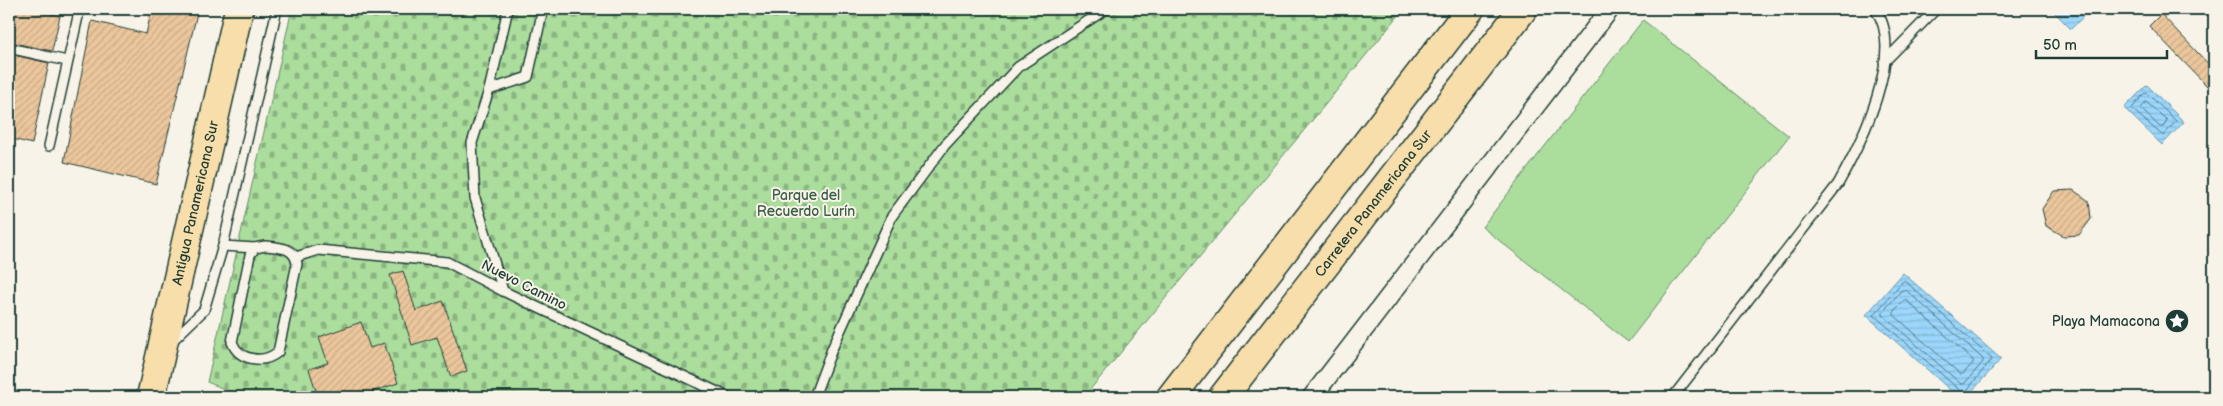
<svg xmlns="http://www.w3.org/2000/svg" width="2223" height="406" font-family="'Balsamiq Sans',sans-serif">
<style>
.green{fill:#abdd9d;stroke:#658d68}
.cemetery{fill:url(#cemetery-stones);stroke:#658d68}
.water{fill:url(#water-rules);stroke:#6999ab}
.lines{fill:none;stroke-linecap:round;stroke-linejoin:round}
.shore{stroke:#517a84;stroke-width:1}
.building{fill:url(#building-hatch);stroke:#1f3d34}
.service-casing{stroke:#1f3d34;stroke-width:12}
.minor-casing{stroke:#1f3d34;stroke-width:21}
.primary-casing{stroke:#1f3d34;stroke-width:31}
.motorway-casing{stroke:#1f3d34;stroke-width:31}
.service{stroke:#f7f3e8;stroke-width:9}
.minor{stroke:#f7f3e8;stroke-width:18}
.primary{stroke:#f8deab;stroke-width:28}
.motorway{stroke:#f8deab;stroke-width:28}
.labels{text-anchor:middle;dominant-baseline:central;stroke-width:4;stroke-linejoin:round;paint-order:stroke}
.park-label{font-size:14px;fill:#3b5d49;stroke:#f7f3e8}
.street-label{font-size:14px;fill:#1f3d34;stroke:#f7f3e8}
.poi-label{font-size:14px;fill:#1f3d34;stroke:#f7f3e8;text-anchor:end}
</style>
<defs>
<pattern id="cemetery-stones" width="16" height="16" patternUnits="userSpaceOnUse" patternTransform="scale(1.25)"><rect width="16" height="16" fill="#abdd9d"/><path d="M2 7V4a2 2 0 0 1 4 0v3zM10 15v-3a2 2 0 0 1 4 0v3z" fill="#8bb481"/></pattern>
<pattern id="water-rules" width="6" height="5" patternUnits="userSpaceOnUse" patternTransform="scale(1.25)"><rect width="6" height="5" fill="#9bd6fb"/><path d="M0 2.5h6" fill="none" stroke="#85b9d8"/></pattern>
<pattern id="building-hatch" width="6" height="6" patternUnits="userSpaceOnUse" patternTransform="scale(1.25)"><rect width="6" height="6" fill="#ecc69c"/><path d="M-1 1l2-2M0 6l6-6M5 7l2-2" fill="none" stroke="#caab87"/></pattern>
</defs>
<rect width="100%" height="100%" fill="#f7f3e8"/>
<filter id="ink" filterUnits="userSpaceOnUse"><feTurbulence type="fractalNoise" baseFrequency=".02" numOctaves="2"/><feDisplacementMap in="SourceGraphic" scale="10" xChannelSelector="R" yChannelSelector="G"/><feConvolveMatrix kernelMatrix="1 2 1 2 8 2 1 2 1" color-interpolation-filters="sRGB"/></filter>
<g filter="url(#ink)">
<path class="green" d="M1643,20L1789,136L1628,342L1482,227Z"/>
<path class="cemetery" d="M292,9H1404L1084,397H244L207,382Z"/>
<g class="water">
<path d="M2051,9H2075L2083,17L2071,29Z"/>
<path d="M2147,85L2184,122L2162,145L2124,108Z"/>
<path d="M1903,273L2001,359L1967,397H1958L1866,315Z"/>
</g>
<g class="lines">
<g class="shore">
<path d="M2145,93L2148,94L2176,121L2163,136L2132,109Z"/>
<path d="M2146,102L2167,120L2163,127H2160L2141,109Z"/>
<path d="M1905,281L1992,359L1964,394L1874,315L1902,282Z"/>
<path d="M1902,290H1906L1983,359V362L1964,384H1961L1883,315V312Z"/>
<path d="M1906,300L1973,360V363L1963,374H1960L1894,315V311Z"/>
</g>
</g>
<g class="building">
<path d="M9,9H30L60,16L52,51L9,42Z"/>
<path d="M152,9H198L156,184L64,162L92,21L146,34Z"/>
<path d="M2161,14L2214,70V79L2207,86L2149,26Z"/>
<path d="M9,54L49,63L32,144L9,138Z"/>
<path d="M2073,190L2089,201L2091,219L2079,235L2064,236L2046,226L2042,209L2054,191Z"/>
<path d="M403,271L416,311L443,301L467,371L451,377L437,337L412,345L390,275Z"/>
<path d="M361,322L370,348L384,343L398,383L357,397H318L309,369L328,363L319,337Z"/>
</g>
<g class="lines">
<g class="service-casing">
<g id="service">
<path d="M9,48L67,61"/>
<path d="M1884,62L1936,9"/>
<path d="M489,90L528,77L543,9"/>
<path d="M49,146L79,12L84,9"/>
<path d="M223,246L255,248"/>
<path d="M265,246C279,247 295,247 297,264L278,352C264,364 239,361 232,342L250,255L255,248Z"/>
<path d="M296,257L318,250L447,262L503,291L728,397"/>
<path d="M503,291L475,198L472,143L489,90L508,9"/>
<path d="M172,341L204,310L223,246L277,9"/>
<path d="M814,397L832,349L892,216L945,145L1018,67L1106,9"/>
<path d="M1673,397L1838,184C1860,145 1907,51 1875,9"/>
</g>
</g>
<g class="minor-casing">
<path id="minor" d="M1312,397L1610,9"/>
</g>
<g class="primary-casing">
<g id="primary">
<path id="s1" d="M151,397L239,9"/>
</g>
</g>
<g class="motorway-casing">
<g id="motorway">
<path d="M1171,397L1470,9"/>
<path id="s2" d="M1223,397L1523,9"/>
</g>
</g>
<use href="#service" class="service"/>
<use href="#minor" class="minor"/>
<use href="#primary" class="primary"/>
<use href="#motorway" class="motorway"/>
</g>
</g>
<defs>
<g id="sight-disc" transform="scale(1.25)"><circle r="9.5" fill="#1f3d34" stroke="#f7f3e8"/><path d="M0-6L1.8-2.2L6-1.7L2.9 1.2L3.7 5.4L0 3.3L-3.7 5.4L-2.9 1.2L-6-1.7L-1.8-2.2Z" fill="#fff"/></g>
</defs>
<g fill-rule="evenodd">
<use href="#sight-disc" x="2177" y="321"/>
</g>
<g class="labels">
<g class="park-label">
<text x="806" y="195">Parque del<tspan x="806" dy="16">Recuerdo Lurín</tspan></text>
</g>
<g class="street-label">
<text stroke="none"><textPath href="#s1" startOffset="199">Antigua Panamericana Sur</textPath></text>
<text stroke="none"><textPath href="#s2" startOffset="245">Carretera Panamericana Sur</textPath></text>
<text transform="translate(524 285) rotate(27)">Nuevo Camino</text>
</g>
<g class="poi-label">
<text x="2160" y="321">Playa Mamacona</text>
</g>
</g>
<rect width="2223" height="406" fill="none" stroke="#f7f3e8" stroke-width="30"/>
<rect x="15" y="15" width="2193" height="376" fill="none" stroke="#1f3d34" stroke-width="2" filter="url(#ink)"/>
<path d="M2036 50v8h131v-8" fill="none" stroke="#1f3d34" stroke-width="2.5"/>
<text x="2043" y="50" font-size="15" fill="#1f3d34" stroke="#f7f3e8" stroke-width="4" paint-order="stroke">50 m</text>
</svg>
